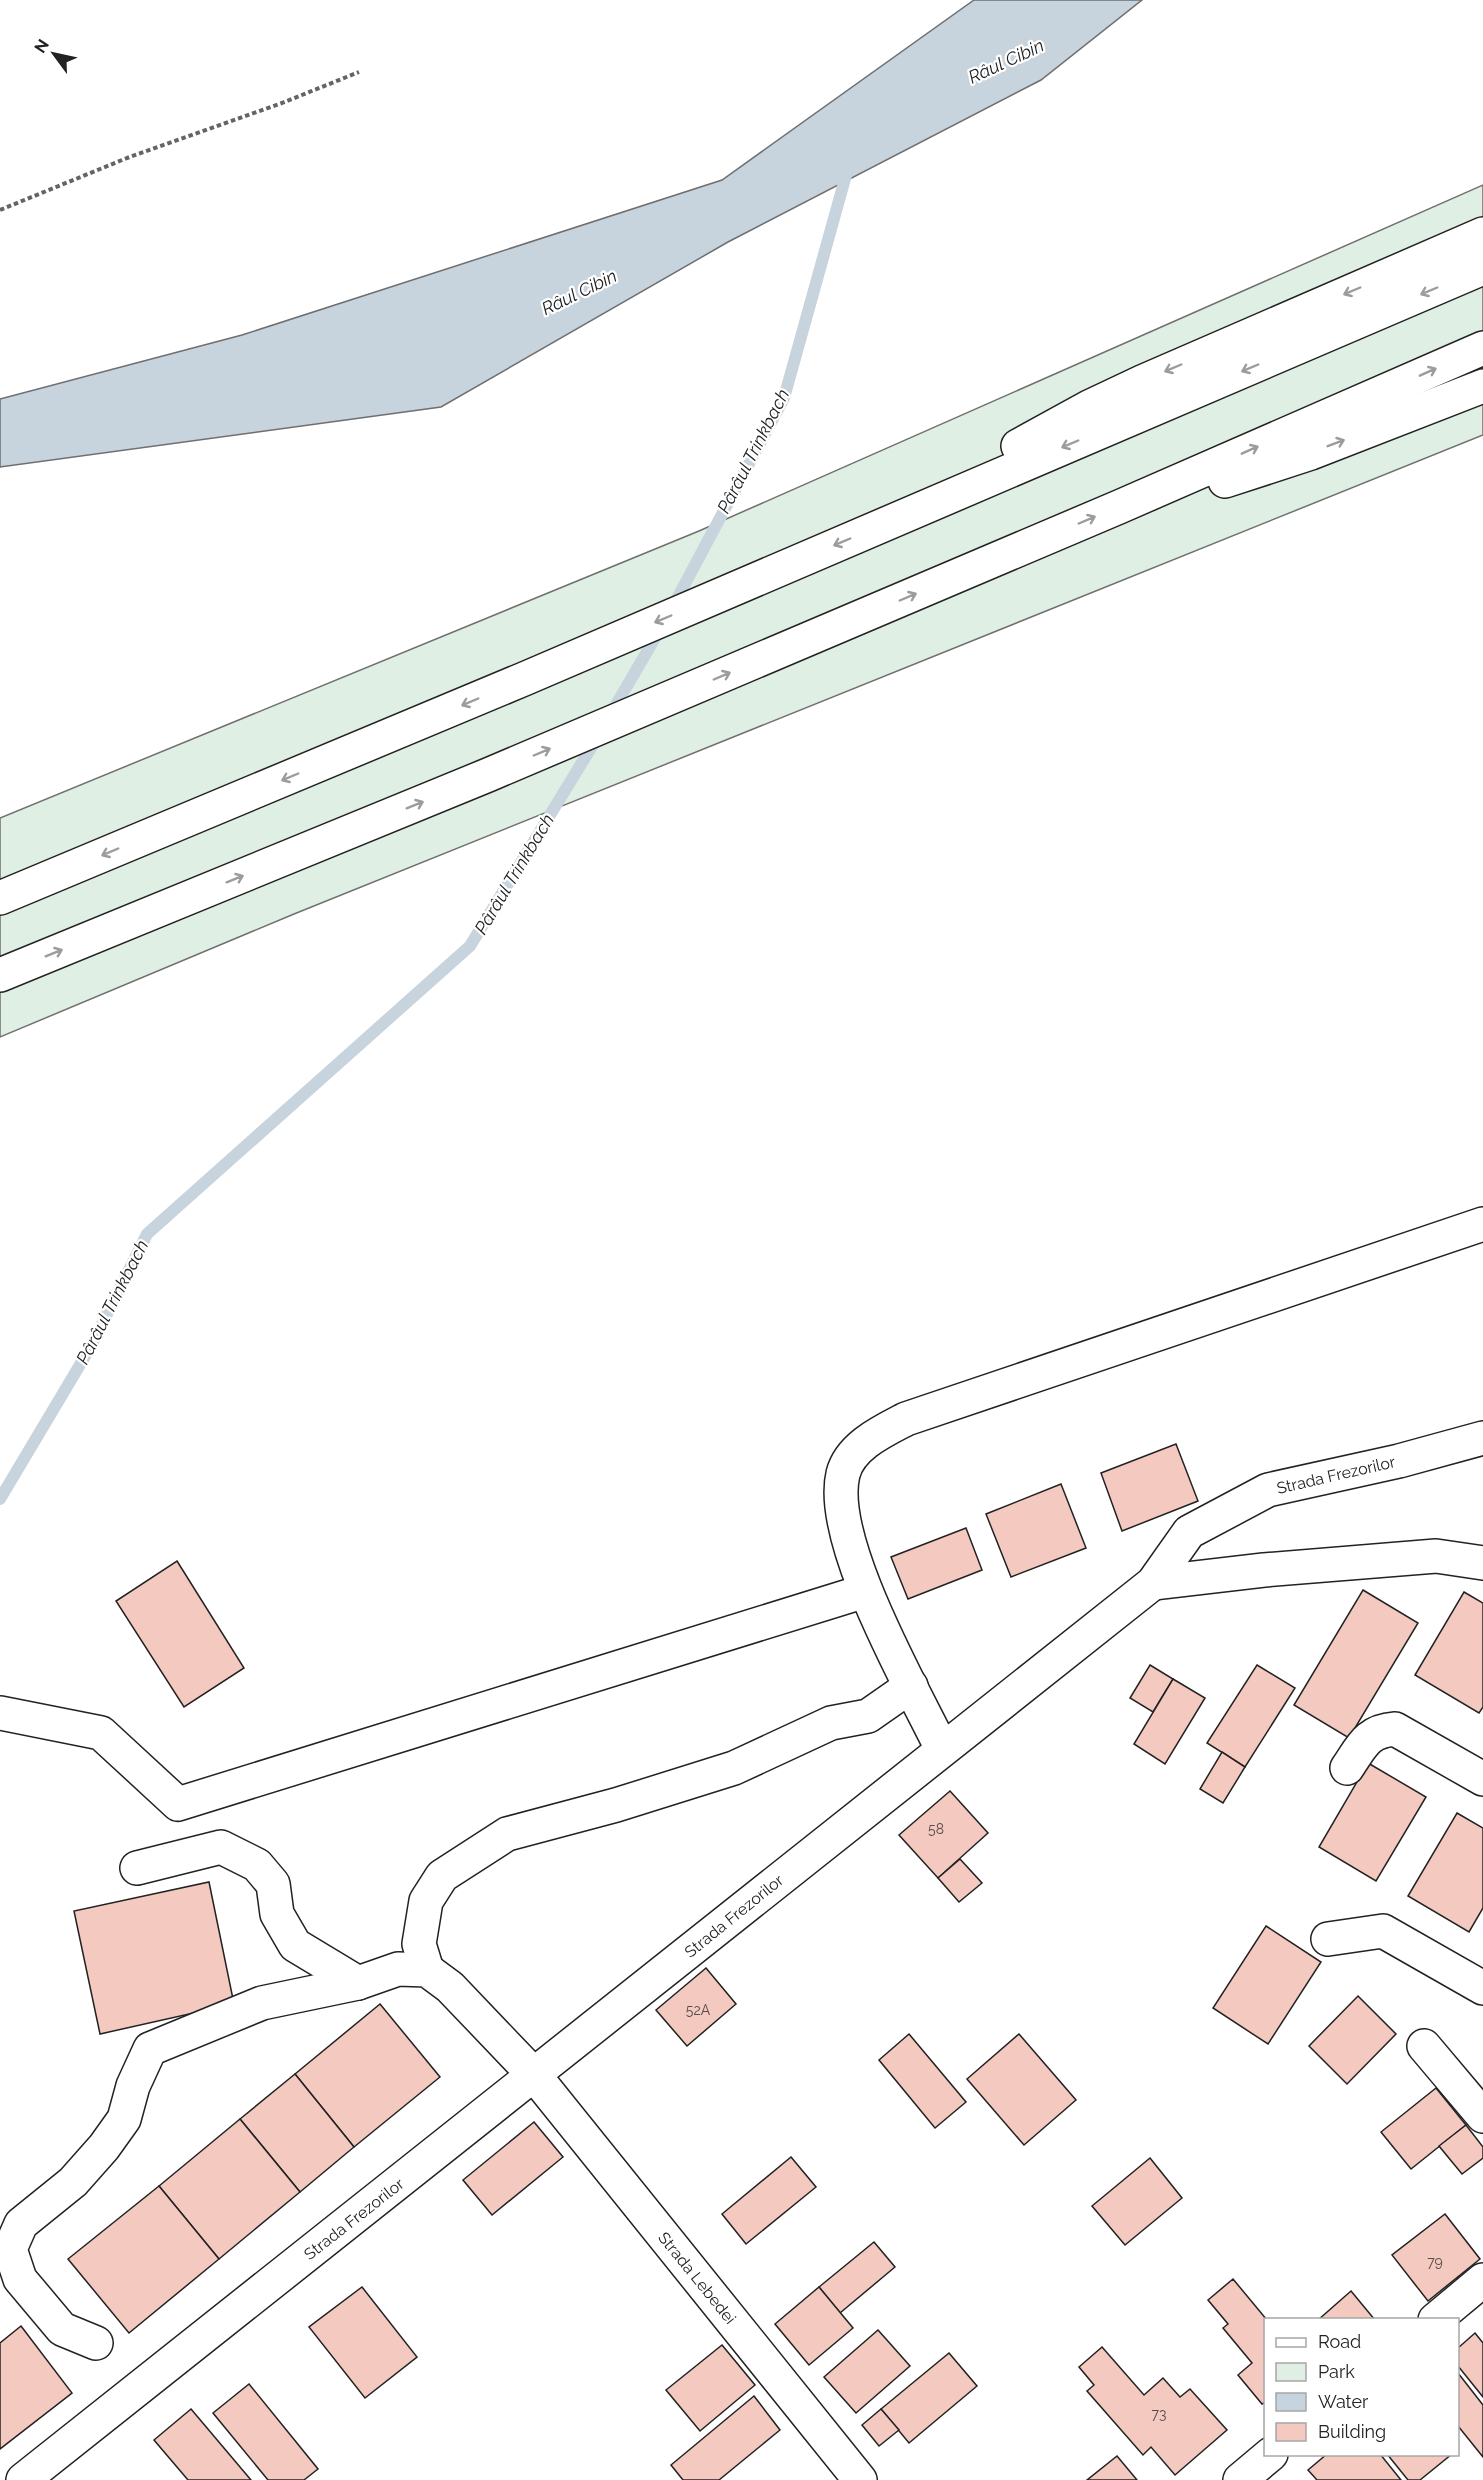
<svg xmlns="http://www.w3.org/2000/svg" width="1483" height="2480" font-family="Raleway,sans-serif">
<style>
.green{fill:#e0efe3;stroke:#6f6f6f;stroke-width:1.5}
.water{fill:#c7d3dd;stroke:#6f6f6f;stroke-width:1.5}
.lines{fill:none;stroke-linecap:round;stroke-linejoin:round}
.stream{stroke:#c7d3dd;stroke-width:12}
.building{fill:#f3c9c0;stroke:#222;stroke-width:1.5}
.minor-casing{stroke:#222;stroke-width:36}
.highway-casing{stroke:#222;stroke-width:36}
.path{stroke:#646464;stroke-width:4;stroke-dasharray:4.5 3;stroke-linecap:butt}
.minor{stroke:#fff;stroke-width:33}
.highway{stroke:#fff;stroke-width:33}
.oneway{stroke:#9c9c9c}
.labels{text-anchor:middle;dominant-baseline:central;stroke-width:4.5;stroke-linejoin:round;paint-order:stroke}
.number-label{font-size:14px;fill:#564c4a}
.street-label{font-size:16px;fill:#222;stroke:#fff}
.water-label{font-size:18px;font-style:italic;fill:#222;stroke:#fff}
</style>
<rect width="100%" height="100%" fill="#fff"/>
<path class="green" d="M1483,185V435L294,914L0,1037V818L699,531Z"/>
<path class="water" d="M974,0H1142L1041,80L728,242L441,407L0,467V399L242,335L722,180Z"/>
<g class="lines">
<g class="stream">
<path d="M672,608L784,398L848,168"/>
<path d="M610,715L662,626"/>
<path d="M0,1499L90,1348L147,1234L470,946L597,738"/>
</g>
</g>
<g class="building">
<path d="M1176,1444L1198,1501L1122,1531L1101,1473Z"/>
<path d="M1061,1484L1086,1548L1011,1577L986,1514Z"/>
<path d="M966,1528L982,1570L908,1599L891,1557Z"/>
<path d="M177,1561L244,1668L184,1707L116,1601Z"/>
<path d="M1363,1590L1418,1623L1349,1738L1294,1705Z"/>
<path d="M1464,1592L1483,1603V1707L1479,1713L1415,1675Z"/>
<path d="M1150,1665L1173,1679L1153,1712L1130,1698Z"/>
<path d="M1257,1665L1295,1688L1245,1767L1207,1743Z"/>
<path d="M1173,1679L1205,1698L1165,1764L1134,1744Z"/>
<path d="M1222,1752L1245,1767L1223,1803L1200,1789Z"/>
<path d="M1368,1763L1426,1797L1376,1881L1319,1847Z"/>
<path d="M950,1791L988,1833L938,1878L899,1835Z"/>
<path d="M1457,1813L1483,1828V1908L1469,1932L1408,1896Z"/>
<path d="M960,1859L982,1883L959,1902L938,1878Z"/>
<path d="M209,1882L234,2004L100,2034L74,1911Z"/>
<path d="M1266,1926L1321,1962L1268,2044L1213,2008Z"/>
<path d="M706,1968L736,2004L687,2046L656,2010Z"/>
<path d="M1358,1996L1396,2034L1347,2084L1309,2046Z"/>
<path d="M380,2004L440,2077L354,2147L295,2074Z"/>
<path d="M909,2034L966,2102L935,2128L879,2060Z"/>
<path d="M1019,2034L1076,2100L1024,2145L967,2079Z"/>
<path d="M295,2074L354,2147L300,2192L240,2119Z"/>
<path d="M1436,2088L1466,2125L1411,2169L1381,2132Z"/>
<path d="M240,2119L300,2192L219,2259L159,2186Z"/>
<path d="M534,2122L563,2157L492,2215L463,2180Z"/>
<path d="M1466,2125L1483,2147V2158L1462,2174L1439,2146Z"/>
<path d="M791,2157L816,2187L746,2244L722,2214Z"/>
<path d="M1150,2158L1182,2198L1125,2245L1092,2206Z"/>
<path d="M159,2186L219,2259L129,2333L68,2259Z"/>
<path d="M1445,2214L1480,2259L1428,2301L1392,2255Z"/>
<path d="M874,2242L895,2267L840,2313L819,2287Z"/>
<path d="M1233,2279L1267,2320L1266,2402L1262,2404L1238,2375L1252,2363L1223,2328L1228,2324L1208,2300Z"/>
<path d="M362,2287L417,2357L365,2398L309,2327Z"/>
<path d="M819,2287L853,2328L809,2365L775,2324Z"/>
<path d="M1351,2291L1375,2320H1318Z"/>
<path d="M21,2326L72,2393L0,2449V2343Z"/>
<path d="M878,2330L910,2366L856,2413L824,2377Z"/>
<path d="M1475,2333L1483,2343V2397L1458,2366V2348Z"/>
<path d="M722,2345L755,2385L700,2431L666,2390Z"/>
<path d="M1102,2347L1144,2395L1163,2378L1180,2397L1190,2389L1227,2430L1175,2475L1151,2447L1143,2455L1087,2391L1094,2385L1079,2367Z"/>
<path d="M949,2353L977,2386L909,2443L881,2409Z"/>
<path d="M1458,2373L1483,2405V2457L1458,2426Z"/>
<path d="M249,2384L318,2469L304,2480H268L213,2413Z"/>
<path d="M754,2396L780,2430L719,2480H683L671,2465Z"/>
<path d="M191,2409L251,2480H188L154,2440Z"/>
<path d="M881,2409L899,2430L879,2446L862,2425Z"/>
<path d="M1327,2454H1380L1401,2480H1317L1308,2470Z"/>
<path d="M1387,2454H1452L1420,2480H1408Z"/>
<path d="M1117,2456L1137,2480H1087Z"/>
</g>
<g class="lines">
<g class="minor-casing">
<g id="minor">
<path d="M1153,1583L1264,1570L1436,1556L1483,1563"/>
<path d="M0,1713L101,1733L178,1804L865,1591"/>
<path d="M942,1749C912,1687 827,1540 843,1474C850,1446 883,1431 906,1419L1483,1224"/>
<path d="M1347,1768C1362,1746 1367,1731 1395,1729L1483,1779"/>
<path d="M137,1868L221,1847L257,1865L273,1884L277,1914L295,1945L358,1983"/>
<path d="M1328,1939L1383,1931L1483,1988"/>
<path d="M427,1970L419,1944L426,1901L442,1876L507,1834L616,1805L734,1768L831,1723L868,1716L911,1686"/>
<path d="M1424,2046L1483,2116"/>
<path d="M1435,2320L1483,2280"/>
<path d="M96,2343L62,2329L20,2279L10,2249L21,2224L73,2182L104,2147L124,2119L133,2086L150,2049L262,2003L358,1983L398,1969L427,1970L450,1987L535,2076L860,2480"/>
<path d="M23,2480L1153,1583L1189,1532L1268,1490L1399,1461L1483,1438"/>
<path d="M1240,2480L1271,2454"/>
</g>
</g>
<g class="highway-casing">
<g id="highway">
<path d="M1018,446L1089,407L1142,382L1483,234"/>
<path d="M1225,481L1311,453L1483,386"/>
<path d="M0,898L524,679L1483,268"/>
<path d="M0,975L488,775L1119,507L1483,348"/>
</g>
</g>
<path class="path" d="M0,210L127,158L282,103L359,72"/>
<use href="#minor" class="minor"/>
<use href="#highway" class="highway"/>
</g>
<defs><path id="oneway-shaft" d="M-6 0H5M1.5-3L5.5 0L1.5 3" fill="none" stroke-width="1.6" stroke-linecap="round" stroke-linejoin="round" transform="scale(1.5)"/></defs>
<g class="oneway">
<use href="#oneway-shaft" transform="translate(1352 291) rotate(157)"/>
<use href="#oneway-shaft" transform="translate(1429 291) rotate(157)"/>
<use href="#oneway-shaft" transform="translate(1173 368) rotate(157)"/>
<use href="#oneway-shaft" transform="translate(1250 368) rotate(157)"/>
<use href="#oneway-shaft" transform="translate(1428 372) rotate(-24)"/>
<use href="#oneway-shaft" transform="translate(1336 443) rotate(-21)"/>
<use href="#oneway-shaft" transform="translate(1070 444) rotate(157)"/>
<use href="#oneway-shaft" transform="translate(1250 450) rotate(-24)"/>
<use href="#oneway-shaft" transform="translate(1087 520) rotate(-23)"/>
<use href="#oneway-shaft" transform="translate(842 542) rotate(157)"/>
<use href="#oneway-shaft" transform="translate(908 597) rotate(-23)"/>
<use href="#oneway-shaft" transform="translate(663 619) rotate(157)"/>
<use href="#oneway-shaft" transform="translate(722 676) rotate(-23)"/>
<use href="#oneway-shaft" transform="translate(470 702) rotate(157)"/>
<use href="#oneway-shaft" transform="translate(542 752) rotate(-23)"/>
<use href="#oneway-shaft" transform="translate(290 777) rotate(157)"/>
<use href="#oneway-shaft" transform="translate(415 805) rotate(-22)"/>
<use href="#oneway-shaft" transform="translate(110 852) rotate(157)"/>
<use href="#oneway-shaft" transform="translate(235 879) rotate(-22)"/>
<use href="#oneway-shaft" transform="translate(54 953) rotate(-22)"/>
</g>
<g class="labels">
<g class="number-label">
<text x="936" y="1829">58</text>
<text x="698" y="2010">52A</text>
<text x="1435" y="2262">79</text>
<text x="1159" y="2414">73</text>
</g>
<g class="street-label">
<text transform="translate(1336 1475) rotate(-13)">Strada Frezorilor</text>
<text transform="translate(734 1916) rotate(-39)">Strada Frezorilor</text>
<text transform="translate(354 2219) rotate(-38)">Strada Frezorilor</text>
<text transform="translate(697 2278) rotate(51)">Strada Lebedei</text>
</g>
<g class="water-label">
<text transform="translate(1006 61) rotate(-25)">Râul Cibin</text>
<text transform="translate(579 292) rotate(-26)">Râul Cibin</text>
<text transform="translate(753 451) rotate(-63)">Pârâul Trinkbach</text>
<text transform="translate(514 874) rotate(-59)">Pârâul Trinkbach</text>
<text transform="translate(112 1302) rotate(-63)">Pârâul Trinkbach</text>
</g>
</g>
<rect x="1264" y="2318" width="195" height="138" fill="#ffffff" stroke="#a7a7a7" stroke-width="1.5"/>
<rect x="1276" y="2338" width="30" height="9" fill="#ffffff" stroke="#a7a7a7" stroke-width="1.5"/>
<text x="1318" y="2348" font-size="18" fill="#222222">Road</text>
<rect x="1276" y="2363" width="30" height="18" fill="#e0efe3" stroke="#a7a7a7" stroke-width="1.5"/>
<text x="1318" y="2378" font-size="18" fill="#222222">Park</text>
<rect x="1276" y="2393" width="30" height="18" fill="#c7d3dd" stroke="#a7a7a7" stroke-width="1.5"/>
<text x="1318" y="2408" font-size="18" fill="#222222">Water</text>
<rect x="1276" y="2423" width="30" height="18" fill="#f3c9c0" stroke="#a7a7a7" stroke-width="1.5"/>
<text x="1318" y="2438" font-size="18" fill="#222222">Building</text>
<g transform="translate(54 54) rotate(303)" stroke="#ffffff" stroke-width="4.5" paint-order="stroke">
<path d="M0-4.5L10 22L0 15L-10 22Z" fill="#222222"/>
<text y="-9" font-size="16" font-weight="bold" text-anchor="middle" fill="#222222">N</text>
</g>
</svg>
